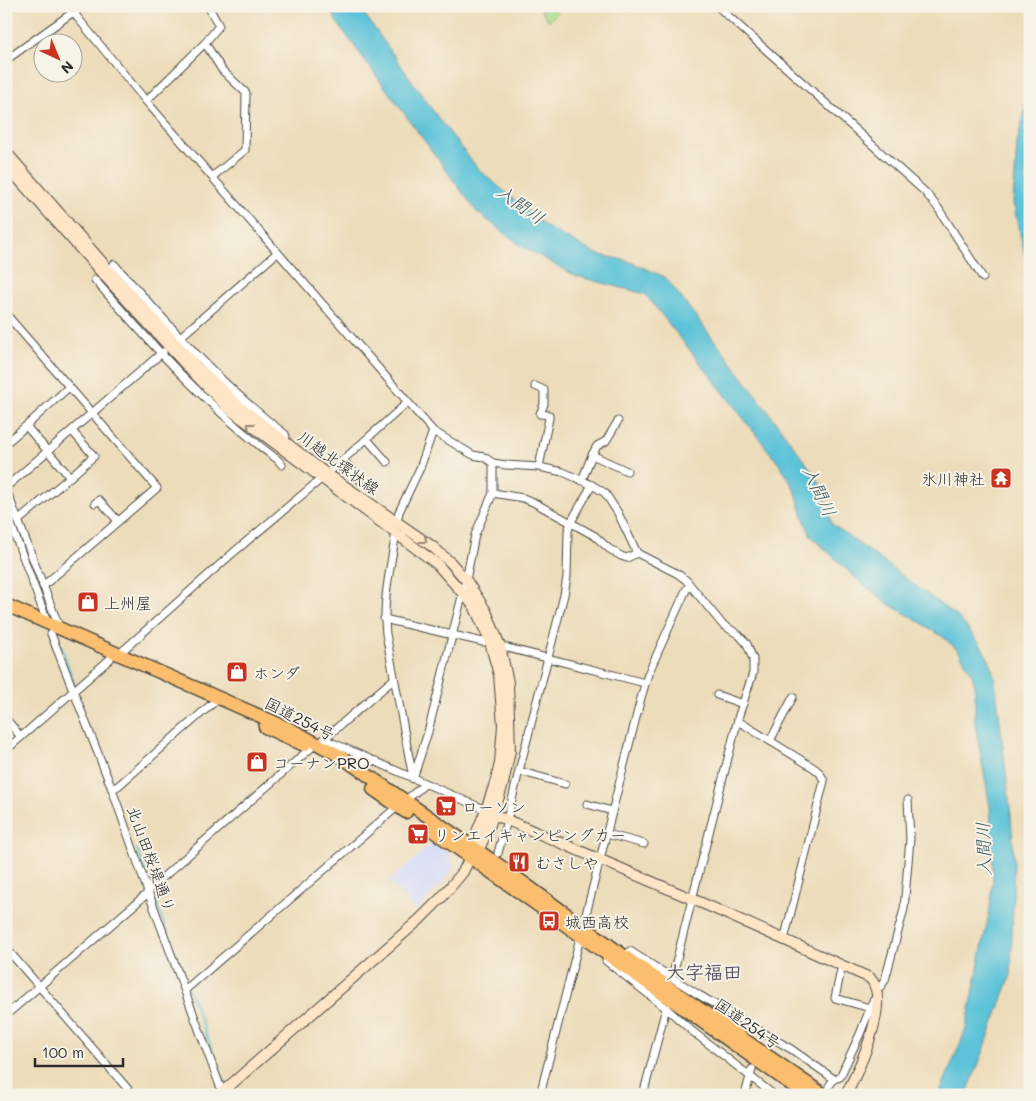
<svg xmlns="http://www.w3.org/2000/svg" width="1036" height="1101" font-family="Mali,'Klee One',sans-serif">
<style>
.built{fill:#d1d9f9}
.green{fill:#a8db8a;stroke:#6a835a}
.water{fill:#5bc3d8;stroke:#437782}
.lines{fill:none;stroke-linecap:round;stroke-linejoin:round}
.stream{stroke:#5bc3d8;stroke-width:2}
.river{stroke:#5bc3d8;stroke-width:10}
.street-tunnel{stroke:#c6b99d;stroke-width:7;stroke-dasharray:7 3.5;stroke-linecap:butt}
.street-casing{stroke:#484640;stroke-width:9}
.secondary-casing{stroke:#484640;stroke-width:12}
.highway-casing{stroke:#484640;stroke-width:15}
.street{stroke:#fff;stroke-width:7}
.secondary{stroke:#fde5c5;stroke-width:10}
.highway{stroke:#fabe6e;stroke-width:12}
.oneway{stroke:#948878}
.labels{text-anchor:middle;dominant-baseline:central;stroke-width:4;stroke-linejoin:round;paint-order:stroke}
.street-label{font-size:16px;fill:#2b2b2b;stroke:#f7f3e8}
.poi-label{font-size:16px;fill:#2b2b2b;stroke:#f7f3e8;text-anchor:start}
.water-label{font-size:18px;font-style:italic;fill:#39595f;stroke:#f7f3e8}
.quarter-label{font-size:19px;font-weight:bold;fill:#5b5365;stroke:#f7f3e8}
</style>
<rect width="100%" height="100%" fill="#f7f3e8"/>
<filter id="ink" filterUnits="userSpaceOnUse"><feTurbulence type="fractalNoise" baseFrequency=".02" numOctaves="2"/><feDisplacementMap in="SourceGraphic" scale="10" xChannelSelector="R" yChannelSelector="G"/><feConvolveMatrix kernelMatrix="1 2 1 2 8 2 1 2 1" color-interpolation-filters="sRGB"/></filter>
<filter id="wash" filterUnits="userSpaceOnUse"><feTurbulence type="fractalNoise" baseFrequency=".0096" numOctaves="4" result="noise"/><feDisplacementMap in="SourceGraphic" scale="20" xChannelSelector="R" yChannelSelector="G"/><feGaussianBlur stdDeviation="1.12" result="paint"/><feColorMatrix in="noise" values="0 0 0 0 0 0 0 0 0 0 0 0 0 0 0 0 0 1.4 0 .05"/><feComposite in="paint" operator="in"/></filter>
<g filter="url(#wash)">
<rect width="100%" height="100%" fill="#eddcb9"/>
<path class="built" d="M434,842L449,853L454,867L443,882L415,912L389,881Z"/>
<path class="green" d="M538,6H564L549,21Z"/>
<g class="water">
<path d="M331,6H361L363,12L439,119L479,170L548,228L596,254L628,261L665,277L735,367L807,464L822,487L832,524L958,617L980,644L989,660L995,679L1011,816L1014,862L1011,975L981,1058L966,1095H939L966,1029L990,908L993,879L990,806L975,724V685L971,672L958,650L943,637L912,617L890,605L861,583L811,536L803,517L796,492L782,468L709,374L645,294L576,276L523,247L477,212L336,21Z"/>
<path d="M1030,91V124L1025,143L1027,203L1030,221V276L1013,203L1017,142Z"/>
</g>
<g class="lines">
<g class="stream">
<path d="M6,500L50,616"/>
<path d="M61,645L75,686"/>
<path d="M137,849L150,885"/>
<path d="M151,889L187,985"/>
<path d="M189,990L225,1083"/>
</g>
<path class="river" d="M1023,161L1030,125"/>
</g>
</g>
<g filter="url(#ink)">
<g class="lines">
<path class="street-tunnel" d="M752,1069L759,1038"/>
<g class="street-casing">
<g id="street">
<path d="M68,6L146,101L433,431L473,455L484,457L493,463L506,465L539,467L563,472L592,485L605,493L618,513L637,553L678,574L686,580L722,624L739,635L747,644L753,659V673L739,715L672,978"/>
<path d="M717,6L925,192L938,208L983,278"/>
<path d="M205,43L222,70L246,93L245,150L212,177"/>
<path d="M6,60L72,13L85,6"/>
<path d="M146,101L205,43L219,26L208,6"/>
<path d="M114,264C168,324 220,385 285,434L286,437L284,441"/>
<path d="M95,280C153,346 207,407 278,460L282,465"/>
<path d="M6,314L157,488L43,586"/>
<path d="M178,339L277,253"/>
<path d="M535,386L544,390V404L540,414L549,415V418L539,467"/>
<path d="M26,426L69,387"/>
<path d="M367,439L387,462"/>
<path d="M6,443L26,426L70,477L18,521"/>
<path d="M592,455L597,446L606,441L618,421"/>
<path d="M343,460L361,481"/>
<path d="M327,474L407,403"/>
<path d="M70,477L94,456L72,431"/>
<path d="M582,480L592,455L627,471"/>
<path d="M6,487L163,352"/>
<path d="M6,489L60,629"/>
<path d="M493,493L523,498L533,502L595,536L608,548L621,556L627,558L637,553"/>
<path d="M95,503L99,500L118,521"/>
<path d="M6,511L48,624"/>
<path d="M397,522L399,512L420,468L433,431"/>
<path d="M396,532C391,566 382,600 386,634L413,778"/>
<path d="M6,541L12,528"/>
<path d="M384,619L483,642L489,639"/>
<path d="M51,634L112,789L147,889L223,1094"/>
<path d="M500,646L645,683"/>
<path d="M119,654L234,552L321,479"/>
<path d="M394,679L324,739L486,810"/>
<path d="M717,695L743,704"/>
<path d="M6,719L21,737"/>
<path d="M738,721L814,768L820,773L824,781L784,940"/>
<path d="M770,741L793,697"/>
<path d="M6,750L110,659"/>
<path d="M352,759L361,762L376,761"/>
<path d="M519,771L565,784"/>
<path d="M413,779L428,732L466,580L475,535L493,493V463"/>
<path d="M112,789L118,786L213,703"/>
<path d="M405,801L425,784"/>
<path d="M587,804L612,811"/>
<path d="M607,834L644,844"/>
<path d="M498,853L507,820L518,775L564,595L567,577L568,531L571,522L592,485"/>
<path d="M147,889L153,886L311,748"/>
<path d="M6,948L133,1095"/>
<path d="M625,957L630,951L699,995L791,1049L834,1079"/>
<path d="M606,961L666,1008L692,1031L774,1095"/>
<path d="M842,965L835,998L870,1008"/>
<path d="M877,989L881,986L885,980L904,909L910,839L908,800"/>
<path d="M185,990L398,806"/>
<path d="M6,1015L148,893"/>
<path d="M829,1086L834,1079L840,1077L860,1034L873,1001L877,997"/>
<path d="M540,1095L641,698L648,674L686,590L690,585"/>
<path d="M643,1095L666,1008"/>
<path d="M745,1095L752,1069"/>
</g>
</g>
<g class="secondary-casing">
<g id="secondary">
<path d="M6,152L108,269L198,368L240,407L320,469L433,547L451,563L466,580L486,611L500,646L508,682L510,751L503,784L490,825L478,851L470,857L463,872L442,897L419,920L219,1095"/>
<path d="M6,165L102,273L186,365L228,408L437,564L474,606L489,639L499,675L503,725L500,763L496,780L486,810L471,846V851"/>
<path d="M493,814L711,907L870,978C892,1001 858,1071 846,1095"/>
</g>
</g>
<g class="highway-casing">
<g id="highway">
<path d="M6,605L292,730L340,756L503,868L638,966L824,1095"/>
<path d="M265,727L304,745"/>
<path d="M373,789L406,812"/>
<path d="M429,828L581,936L806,1095"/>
</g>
</g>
<use href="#street" class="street"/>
<use href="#secondary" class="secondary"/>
<use href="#highway" class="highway"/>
</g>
<defs><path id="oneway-chevron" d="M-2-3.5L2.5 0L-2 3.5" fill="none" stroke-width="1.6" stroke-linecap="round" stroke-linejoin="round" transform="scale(1.25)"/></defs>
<g class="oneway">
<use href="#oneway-chevron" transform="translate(250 426) rotate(-142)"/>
<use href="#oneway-chevron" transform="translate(424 540) rotate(38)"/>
</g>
</g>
<defs>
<g id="temple-square" transform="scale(1.125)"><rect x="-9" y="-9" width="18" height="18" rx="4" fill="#c8321e" stroke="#f7f3e8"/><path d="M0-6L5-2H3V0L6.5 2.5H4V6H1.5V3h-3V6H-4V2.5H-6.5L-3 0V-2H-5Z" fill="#fff"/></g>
<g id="shop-square" transform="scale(1.125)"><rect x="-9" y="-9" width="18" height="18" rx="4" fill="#c8321e" stroke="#f7f3e8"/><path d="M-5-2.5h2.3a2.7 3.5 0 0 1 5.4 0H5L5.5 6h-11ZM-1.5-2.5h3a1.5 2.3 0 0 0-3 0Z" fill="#fff"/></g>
<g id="supermarket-square" transform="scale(1.125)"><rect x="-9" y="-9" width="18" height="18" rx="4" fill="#c8321e" stroke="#f7f3e8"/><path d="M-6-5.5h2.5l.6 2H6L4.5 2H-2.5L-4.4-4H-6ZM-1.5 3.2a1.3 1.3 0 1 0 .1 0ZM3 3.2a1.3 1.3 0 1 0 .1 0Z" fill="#fff"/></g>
<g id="restaurant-square" transform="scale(1.125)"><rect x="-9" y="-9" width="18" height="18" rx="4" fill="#c8321e" stroke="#f7f3e8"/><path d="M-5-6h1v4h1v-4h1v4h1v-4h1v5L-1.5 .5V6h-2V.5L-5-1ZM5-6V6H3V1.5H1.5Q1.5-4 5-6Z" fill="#fff"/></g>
<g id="bus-square" transform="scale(1.125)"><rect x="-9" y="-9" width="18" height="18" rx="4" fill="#c8321e" stroke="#f7f3e8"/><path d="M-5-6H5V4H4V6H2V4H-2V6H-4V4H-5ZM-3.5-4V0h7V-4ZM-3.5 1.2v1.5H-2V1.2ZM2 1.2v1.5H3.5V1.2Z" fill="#fff"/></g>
</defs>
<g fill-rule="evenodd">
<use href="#temple-square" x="1001" y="478"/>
<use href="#shop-square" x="88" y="602"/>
<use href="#shop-square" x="237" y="672"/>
<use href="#shop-square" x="257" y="762"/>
<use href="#supermarket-square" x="446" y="806"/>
<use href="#supermarket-square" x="418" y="834"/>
<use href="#restaurant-square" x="519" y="862"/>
<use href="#bus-square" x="549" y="921"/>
</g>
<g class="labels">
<g class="street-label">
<text transform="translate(339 462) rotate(36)">川越北環状線</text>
<text transform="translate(300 718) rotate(27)">国道254号</text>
<text transform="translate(152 859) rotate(70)">北山田桜堤通り</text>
<text transform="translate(748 1023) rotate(35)">国道254号</text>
</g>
<g class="poi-label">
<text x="985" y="478" text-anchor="end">氷川神社</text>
<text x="104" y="602">上州屋</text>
<text x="253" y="672">ホンダ</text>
<text x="273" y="762">コーナンPRO</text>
<text x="462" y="806">ローソン</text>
<text x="434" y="834">リンエイキャンピングカー</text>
<text x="535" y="862">むさしや</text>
<text x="565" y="921">城西高校</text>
</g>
<g class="water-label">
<text transform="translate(521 204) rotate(35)">入間川</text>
<text transform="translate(820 491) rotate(65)">入間川</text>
<text transform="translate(983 849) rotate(-92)">入間川</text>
</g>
<g class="quarter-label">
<text x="704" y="971">大字福田</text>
</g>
</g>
<rect width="1036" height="1101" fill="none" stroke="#f7f3e8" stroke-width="25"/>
<g transform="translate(58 58) rotate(136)"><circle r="24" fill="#f7f3e8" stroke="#a5a39c"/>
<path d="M0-4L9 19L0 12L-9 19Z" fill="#c8321e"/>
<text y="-8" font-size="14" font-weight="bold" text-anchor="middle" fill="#2b2b2b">N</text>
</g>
<path d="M35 1058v8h88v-8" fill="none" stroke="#2b2b2b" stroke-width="2.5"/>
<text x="42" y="1058" font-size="15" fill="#2b2b2b" stroke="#f7f3e8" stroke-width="4" paint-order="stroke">100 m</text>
</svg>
